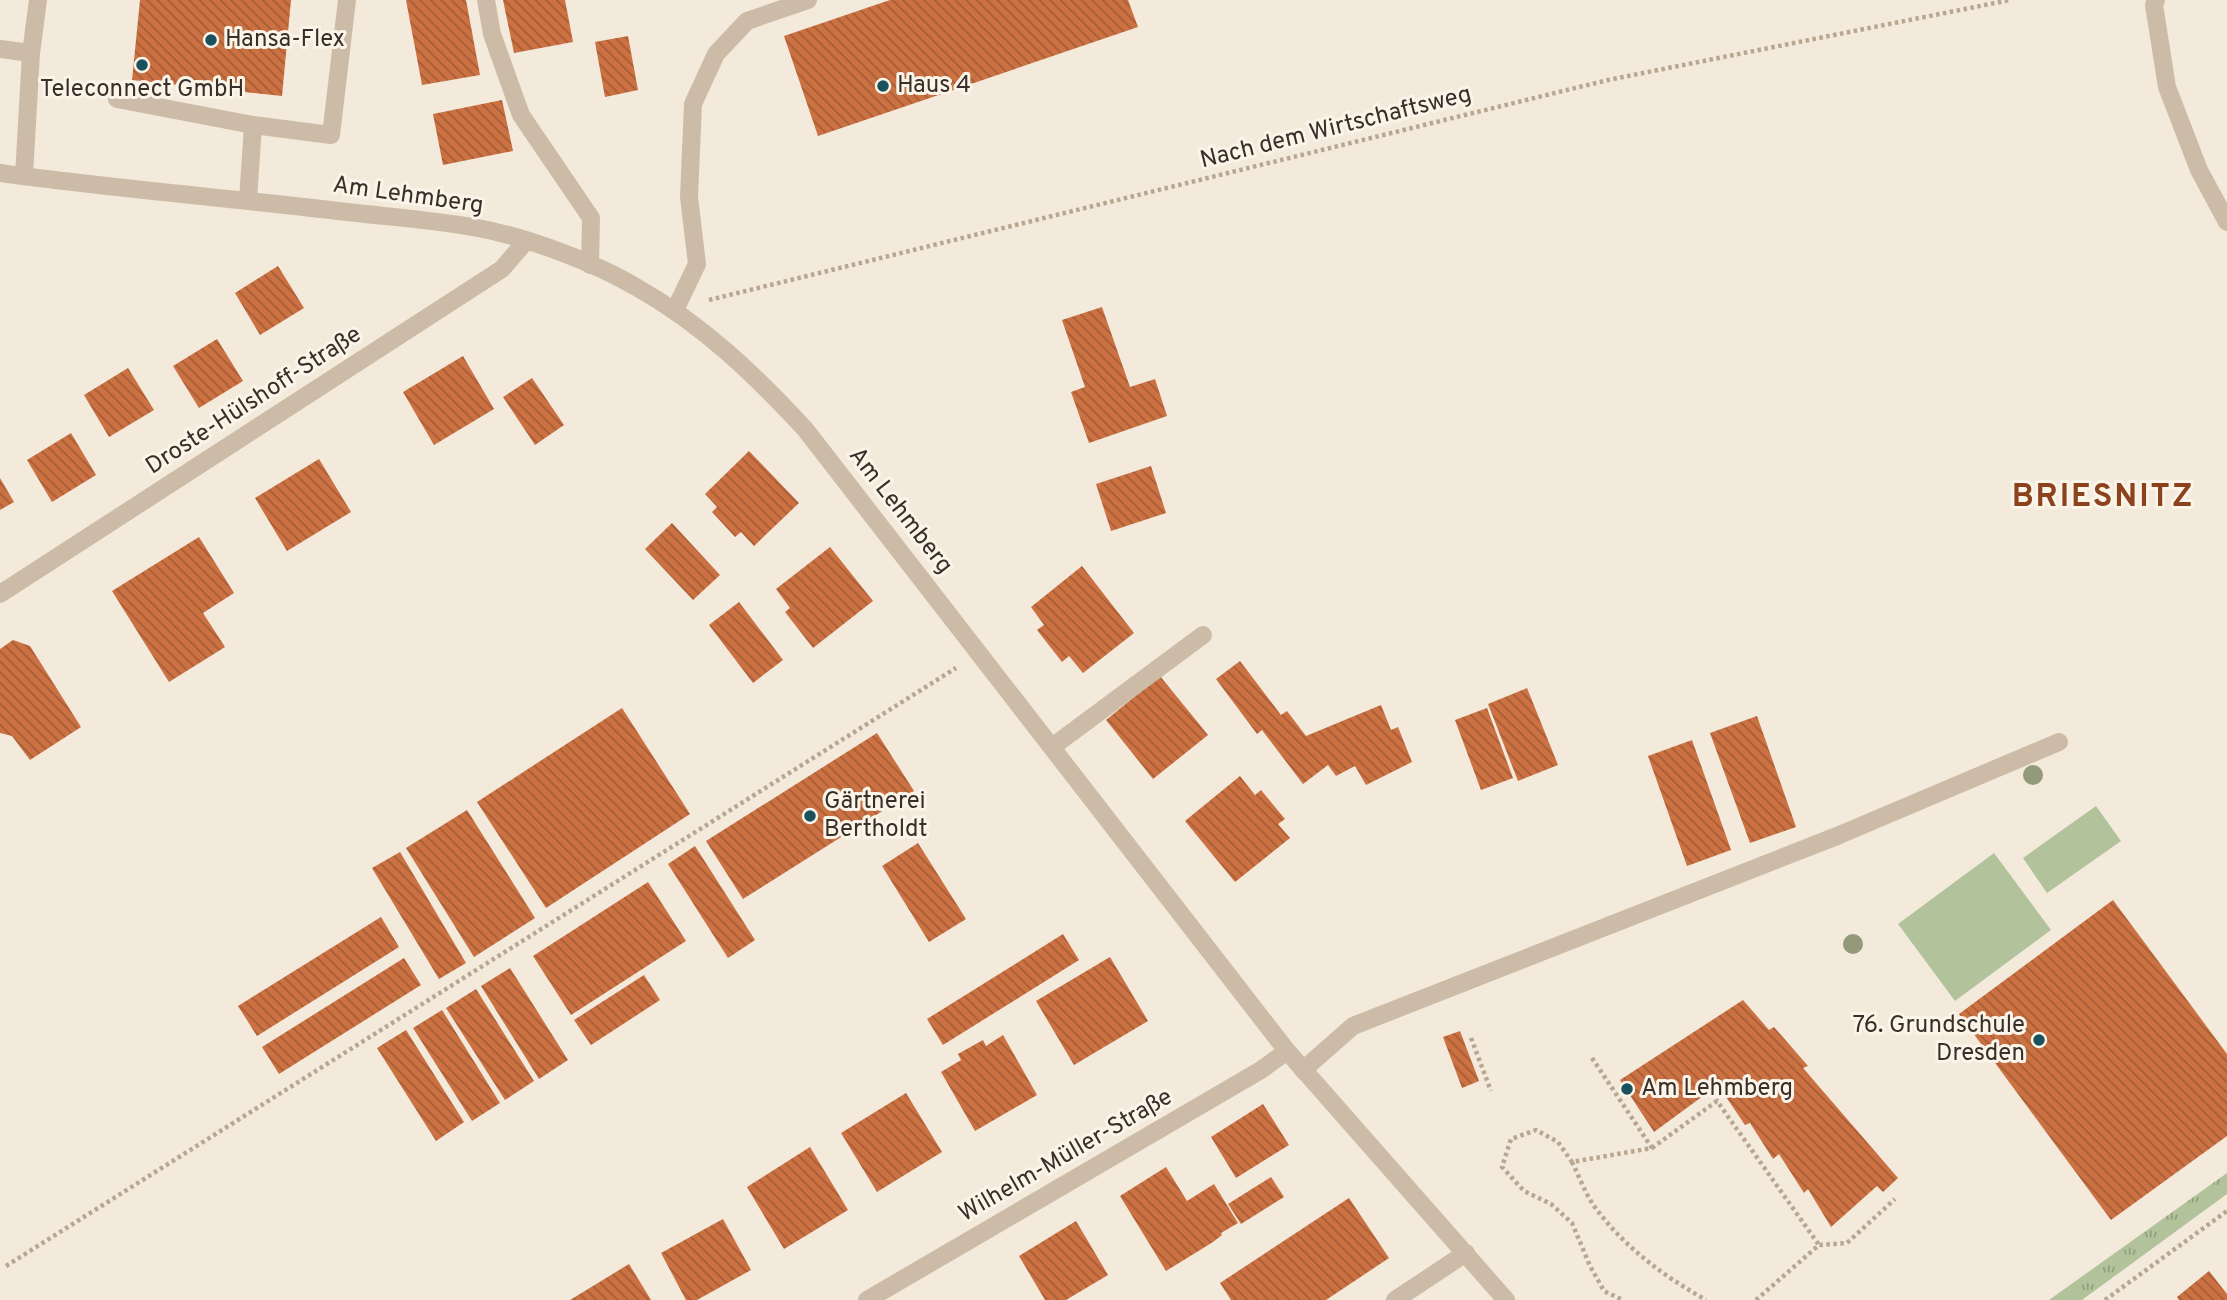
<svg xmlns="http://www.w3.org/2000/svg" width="2227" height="1300" font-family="Overpass,sans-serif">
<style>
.grass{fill:url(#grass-tufts)}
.green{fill:#b2c39b}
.building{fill:url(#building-back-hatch)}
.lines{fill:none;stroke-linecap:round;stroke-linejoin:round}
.path{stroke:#b8a691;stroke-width:4.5;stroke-dasharray:3.5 3.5;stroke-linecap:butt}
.service{stroke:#ccbca7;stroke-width:18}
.minor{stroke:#ccbca7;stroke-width:18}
.tertiary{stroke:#ccbca7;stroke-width:18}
.tree{fill:#929a7a}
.poi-dot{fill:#1b515c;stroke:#faf4e9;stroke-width:2.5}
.labels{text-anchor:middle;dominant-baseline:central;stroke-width:6;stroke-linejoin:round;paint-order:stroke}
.poi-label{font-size:24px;fill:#382f28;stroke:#faf4e9;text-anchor:start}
.street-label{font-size:24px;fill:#382f28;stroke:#faf4e9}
.district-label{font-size:32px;font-weight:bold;letter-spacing:2px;fill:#8b421d;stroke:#faf4e9}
</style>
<defs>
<pattern id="grass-tufts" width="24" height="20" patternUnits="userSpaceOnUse" patternTransform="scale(1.75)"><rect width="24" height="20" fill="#b2c39b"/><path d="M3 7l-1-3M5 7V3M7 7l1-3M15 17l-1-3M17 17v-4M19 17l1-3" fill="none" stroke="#929f7e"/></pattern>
<pattern id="building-back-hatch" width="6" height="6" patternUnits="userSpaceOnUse" patternTransform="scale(1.75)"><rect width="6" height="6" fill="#cb7142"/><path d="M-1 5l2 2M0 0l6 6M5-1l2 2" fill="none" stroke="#a65d37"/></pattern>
</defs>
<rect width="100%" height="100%" fill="#f3eadc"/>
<path class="grass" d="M2227,1173V1194L2082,1300H2049Z"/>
<g class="green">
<path d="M2096,806L2121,841L2047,893L2023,858Z"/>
<path d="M1994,853L2051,930L1955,1001L1898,924Z"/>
</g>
<g class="building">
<path d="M140,0H291L282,96L132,80Z"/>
<path d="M406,0H466L480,75L422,85Z"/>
<path d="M503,0H565L573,42L514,53Z"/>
<path d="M890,0H1128L1138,27L818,136L784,36Z"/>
<path d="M628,36L638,90L605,97L595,42Z"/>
<path d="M502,100L513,151L443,165L433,114Z"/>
<path d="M278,266L304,308L260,335L235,293Z"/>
<path d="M1102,307L1130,387L1155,379L1167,416L1089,443L1071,392L1085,387L1062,320Z"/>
<path d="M217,339L243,381L199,408L173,366Z"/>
<path d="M463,356L494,409L434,445L403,392Z"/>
<path d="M128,368L154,410L109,437L84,395Z"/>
<path d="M532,378L564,425L535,445L503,397Z"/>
<path d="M71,433L96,475L52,502L27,460Z"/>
<path d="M749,451L799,503L754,546L741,532L735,537L712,512L717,507L705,494Z"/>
<path d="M319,459L351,512L287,551L255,498Z"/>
<path d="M1151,466L1166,513L1111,531L1096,484Z"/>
<path d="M0,478L14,502L0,510Z"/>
<path d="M672,523L720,575L693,600L645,549Z"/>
<path d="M199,537L234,593L203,613L225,647L169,682L112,591Z"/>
<path d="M830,547L873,601L813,648L785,612L790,608L776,589Z"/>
<path d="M1082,566L1134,633L1083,673L1069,656L1062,662L1037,630L1044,625L1031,607Z"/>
<path d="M739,602L783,660L753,683L709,625Z"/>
<path d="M13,640L30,646L81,727L30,760L12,736L0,733V649Z"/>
<path d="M1240,661L1281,715L1287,711L1306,736L1381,705L1391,730L1398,727L1412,762L1366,785L1355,766L1336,776L1328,765L1303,784L1262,730L1257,734L1216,679Z"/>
<path d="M1160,676L1208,735L1153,779L1106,720Z"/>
<path d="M1527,688L1558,765L1518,781L1488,704Z"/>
<path d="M622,708L690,814L546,908L477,802Z"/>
<path d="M1487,708L1513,778L1481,790L1455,720Z"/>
<path d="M1757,716L1796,827L1750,843L1710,733Z"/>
<path d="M877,733L914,791L743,899L706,841Z"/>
<path d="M1692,740L1731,850L1687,866L1648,756Z"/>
<path d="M1240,776L1255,795L1261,790L1285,819L1278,824L1290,838L1235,882L1185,821Z"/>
<path d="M467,810L535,918L474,957L406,848Z"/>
<path d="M918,843L966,919L929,942L882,866Z"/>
<path d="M695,846L755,940L728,958L668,864Z"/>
<path d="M400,852L466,963L439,979L372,868Z"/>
<path d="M648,882L686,941L571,1015L533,956Z"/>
<path d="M2113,900L2227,1054V1136L2111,1220L1959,1014Z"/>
<path d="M381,917L399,947L257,1036L238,1006Z"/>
<path d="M1063,934L1079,960L943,1045L927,1019Z"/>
<path d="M1110,957L1148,1021L1074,1065L1036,1001Z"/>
<path d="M404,958L421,985L279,1074L262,1047Z"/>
<path d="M510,968L568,1060L539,1079L481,986Z"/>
<path d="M644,975L660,1000L591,1045L574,1020Z"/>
<path d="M476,989L534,1081L505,1100L446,1008Z"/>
<path d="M1743,1000L1769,1030L1774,1027L1808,1066L1803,1068L1898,1178L1883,1192L1877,1186L1831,1227L1808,1189L1804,1193L1779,1154L1773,1159L1750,1123L1745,1125L1718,1085L1654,1132L1620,1080Z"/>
<path d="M442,1010L500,1103L472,1121L413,1028Z"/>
<path d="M406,1030L464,1122L436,1141L377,1048Z"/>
<path d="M1460,1031L1479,1081L1462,1088L1443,1037Z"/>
<path d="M1003,1035L1037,1095L975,1131L941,1072L961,1060L958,1054L983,1040L986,1046Z"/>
<path d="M906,1093L942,1152L877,1192L841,1133Z"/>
<path d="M1263,1104L1289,1145L1236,1178L1211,1137Z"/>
<path d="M810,1147L848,1210L784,1249L747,1187Z"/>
<path d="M1166,1167L1187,1201L1214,1184L1238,1223L1221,1233L1222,1235L1213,1242L1166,1271L1120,1196Z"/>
<path d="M1271,1177L1284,1197L1241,1224L1228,1204Z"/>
<path d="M1349,1198L1389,1258L1326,1300H1231L1220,1283Z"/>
<path d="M723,1219L751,1270L697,1300H686L661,1253Z"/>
<path d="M1076,1221L1108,1275L1066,1300H1045L1019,1256Z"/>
<path d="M629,1264L651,1300H570Z"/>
<path d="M2209,1271L2227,1294V1300H2179L2177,1297Z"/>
</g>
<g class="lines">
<g class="path">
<path d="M709,300L1608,80L2010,0"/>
<path d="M1471,1038L1491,1091"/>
<path d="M1592,1058L1652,1148L1572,1162L1558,1142L1536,1130L1511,1139L1502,1167L1524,1191L1551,1204L1572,1223L1590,1266L1604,1291L1623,1300"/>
<path d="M1652,1148L1717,1101L1819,1245"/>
<path d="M1572,1162C1579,1176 1585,1193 1594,1206C1624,1247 1662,1275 1706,1300"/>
<path d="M6,1266L956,668"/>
<path d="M1756,1300L1819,1245L1847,1243L1895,1199"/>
<path d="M2105,1300L2227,1211"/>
</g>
<g class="service">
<path d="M486,0L492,34L521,115L591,218L590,265"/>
<path d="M2156,0L2154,5L2167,87L2199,170L2227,222"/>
<path d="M0,49L31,53"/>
<path d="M117,99L253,125"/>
<path d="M24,176L31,53L38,0"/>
<path d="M248,200L253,125L331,135L347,0"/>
<path d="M675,310L697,264L689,197L693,104L716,54L747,21L808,0"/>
<path d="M1052,747L1203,635"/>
<path d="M1303,1070L1353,1026L1837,836L2059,742"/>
</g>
<g class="minor">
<path d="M0,594L502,269L526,241"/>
<path d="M867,1300L1261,1070L1287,1051"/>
<path d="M1395,1300L1466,1253"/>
</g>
<path class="tertiary" d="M0,173C115,189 231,198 347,212C390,217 435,220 478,228C526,237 594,262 636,287C702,324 754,374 805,429L1287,1051L1506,1300"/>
</g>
<g class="tree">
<circle cx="2033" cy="775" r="10"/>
<circle cx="1853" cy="944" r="10"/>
</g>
<g class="poi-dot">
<circle cx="211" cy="40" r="7"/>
<circle cx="142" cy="65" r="7"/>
<circle cx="883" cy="86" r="7"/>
<circle cx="810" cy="816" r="7"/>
<circle cx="2039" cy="1040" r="7"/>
<circle cx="1627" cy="1089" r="7"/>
</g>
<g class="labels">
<g class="poi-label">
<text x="225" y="40">Hansa-Flex</text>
<text x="897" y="86">Haus 4</text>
<text x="142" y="90" text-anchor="middle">Teleconnect GmbH</text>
<text x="824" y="802">Gärtnerei<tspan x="824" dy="28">Bertholdt</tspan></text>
<text x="2025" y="1026" text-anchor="end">76. Grundschule<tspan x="2025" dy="28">Dresden</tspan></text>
<text x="1641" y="1089">Am Lehmberg</text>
</g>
<g class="street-label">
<text transform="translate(1336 128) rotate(-14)">Nach dem Wirtschaftsweg</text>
<text transform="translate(408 196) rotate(8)">Am Lehmberg</text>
<text transform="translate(254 401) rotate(-33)">Droste-Hülshoff-Straße</text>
<text transform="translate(900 511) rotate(52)">Am Lehmberg</text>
<text transform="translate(1066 1156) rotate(-30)">Wilhelm-Müller-Straße</text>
</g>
<g class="district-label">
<text x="2103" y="498">BRIESNITZ</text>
</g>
</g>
</svg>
